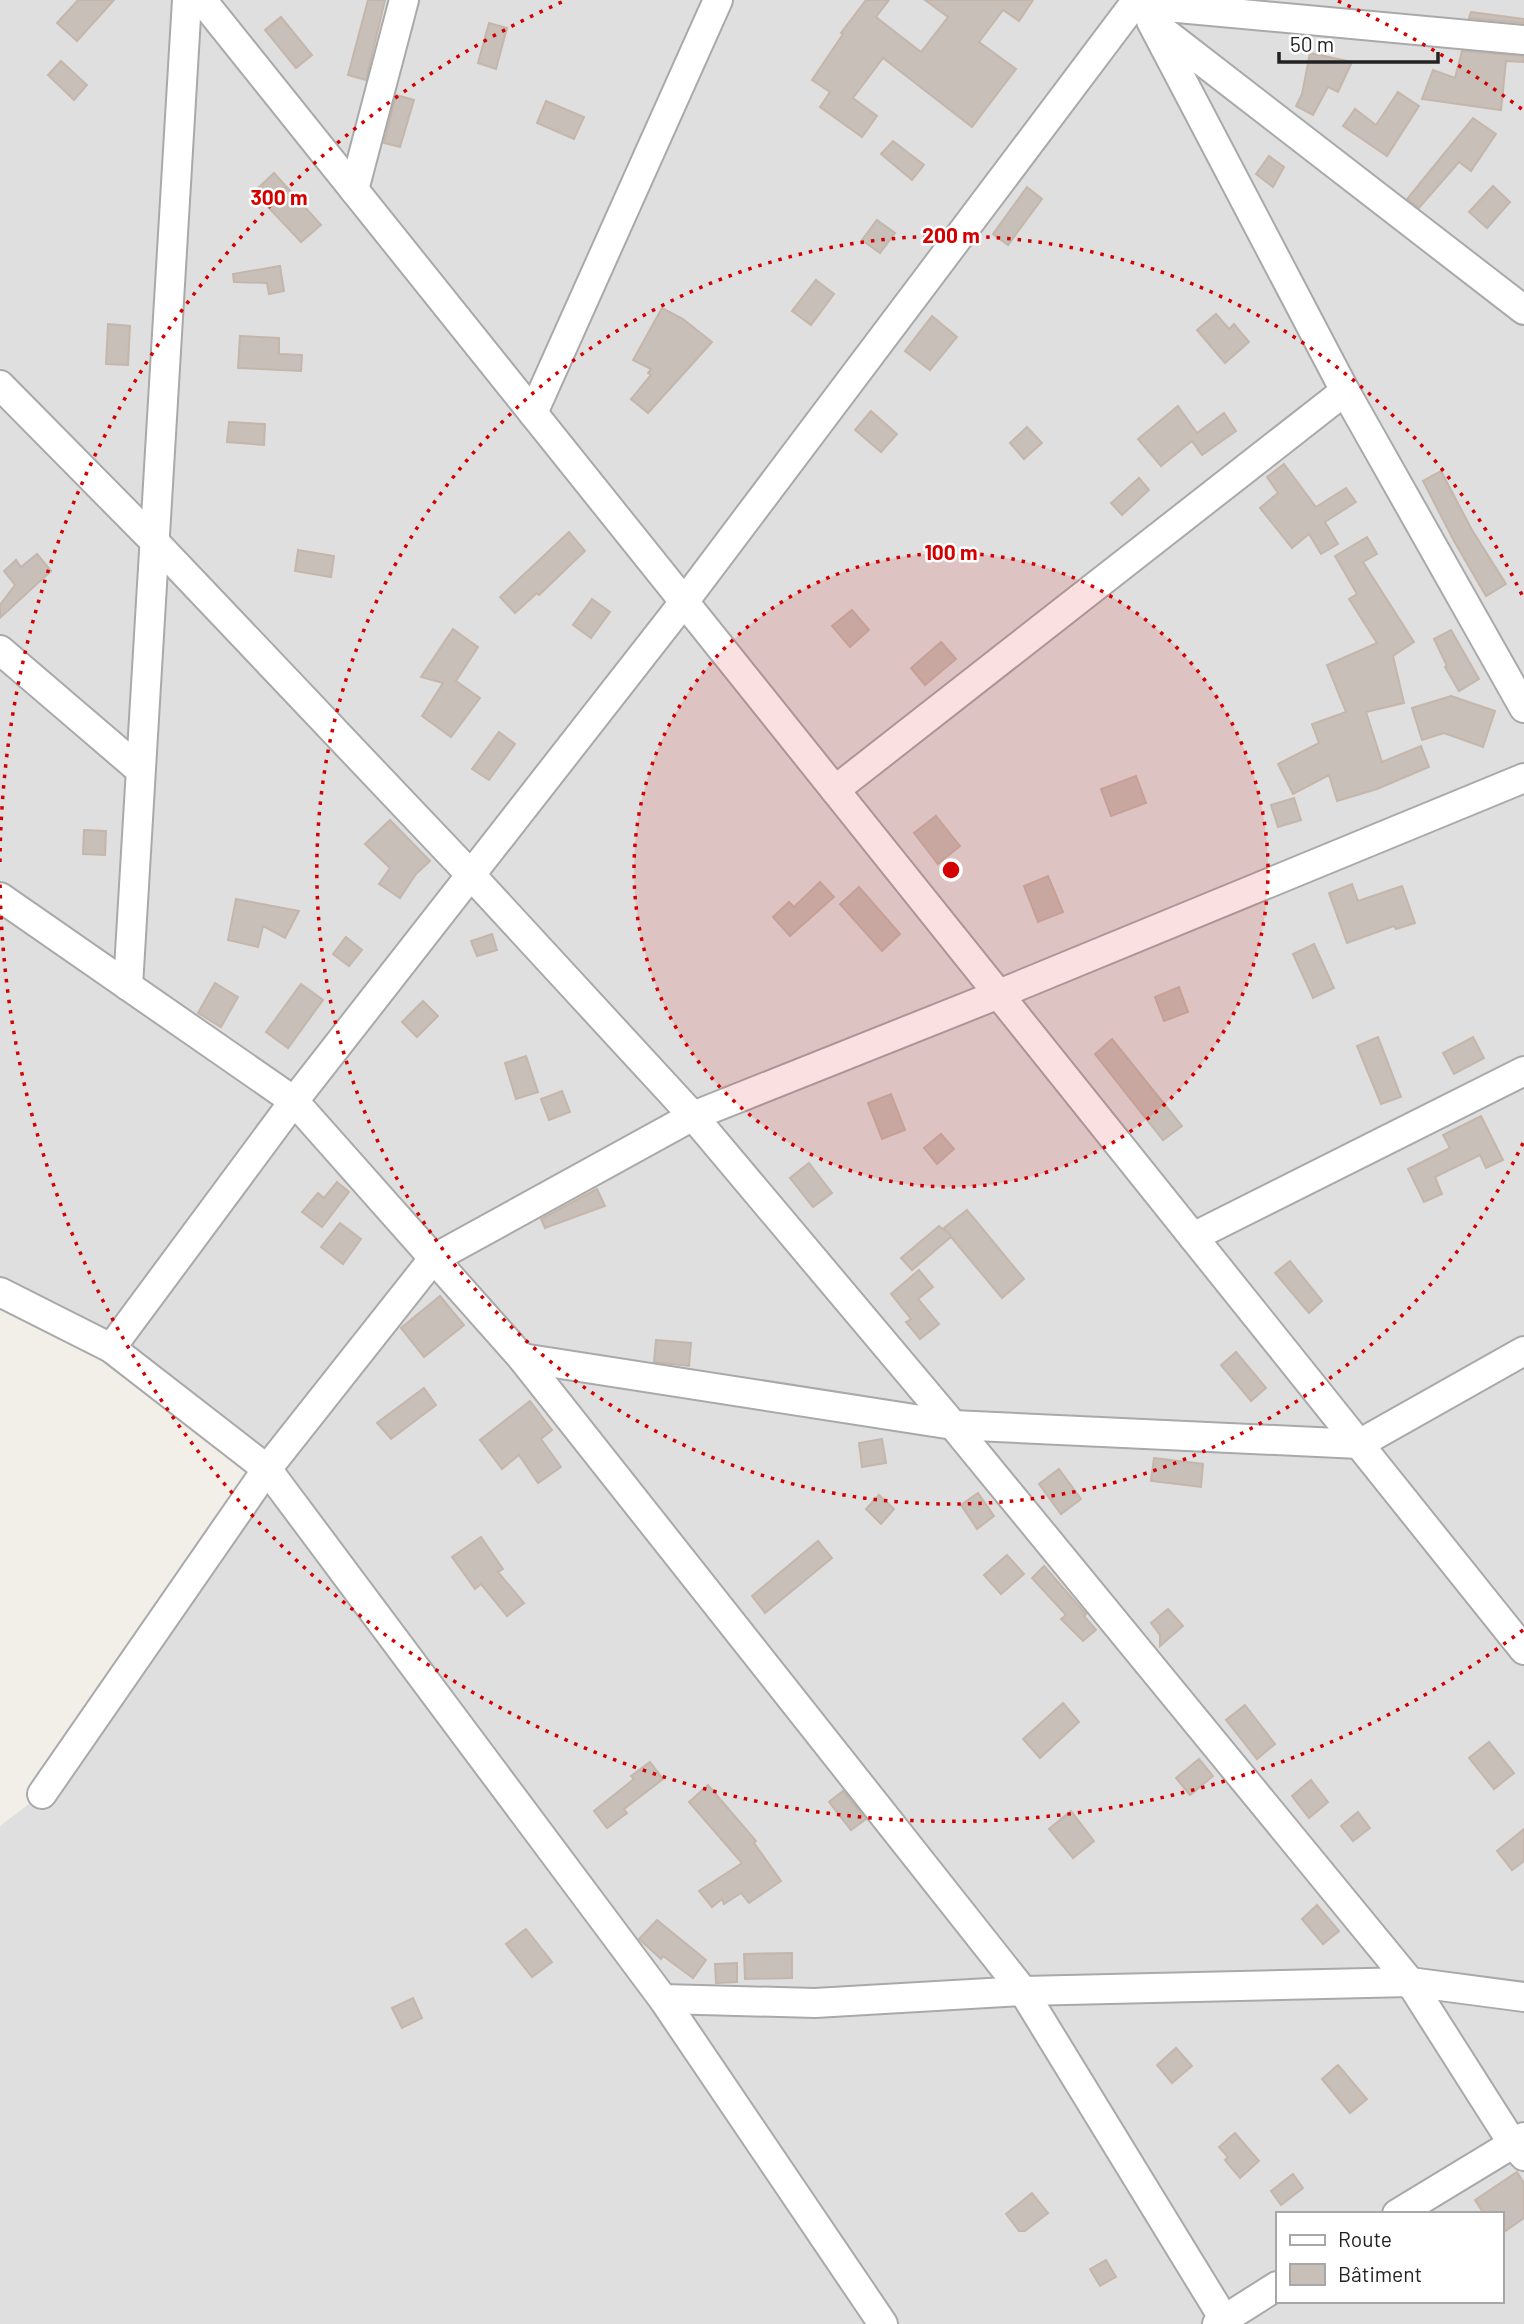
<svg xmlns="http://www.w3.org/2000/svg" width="1524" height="2324" font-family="Barlow,sans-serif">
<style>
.residential{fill:#e0dfdf;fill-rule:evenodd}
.building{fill:#c7bfb8;stroke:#c4b6ab;stroke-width:2}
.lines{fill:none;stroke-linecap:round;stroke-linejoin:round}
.minor-casing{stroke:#a9a9a9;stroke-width:32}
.minor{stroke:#fff;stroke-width:28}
.ring{fill:none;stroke:#d40000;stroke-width:3.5;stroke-dasharray:3.5 7}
.centre{fill:#d40000;stroke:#fff;stroke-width:3.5}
.ring-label{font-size:21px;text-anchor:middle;font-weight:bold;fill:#d40000;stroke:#fff;stroke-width:5;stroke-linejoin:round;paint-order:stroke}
</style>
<rect width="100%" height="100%" fill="#f2efe9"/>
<path class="residential" d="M0,0H1524V2324H0V1826L42,1794L267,1469L111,1348L0,1292ZM1277,2214H1501V2301H1277Z"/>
<g class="building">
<path d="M78,0H114L77,41L57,23Z"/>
<path d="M368,0H385L366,80L348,75Z"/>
<path d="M866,0H889L876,17L921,52L948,17L925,0H1033L1019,21L1003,10L979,42L1016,69L972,127L883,58L853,98L877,116L862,137L820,107L830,92L812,80L843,34L841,33Z"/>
<path d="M1471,12L1524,19V23L1469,18Z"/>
<path d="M281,17L312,55L296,68L265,30Z"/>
<path d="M489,23L507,28L496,69L478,63Z"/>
<path d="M1462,51L1524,56V62L1506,61L1501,110L1422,99L1433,70L1455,78Z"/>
<path d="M1310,53L1352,62L1338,92L1328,87L1313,115L1296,106L1302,94Z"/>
<path d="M61,61L87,85L74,100L48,75Z"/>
<path d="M1398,92L1419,106L1387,156L1343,126L1355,109L1376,125Z"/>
<path d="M396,95L414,100L400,147L384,143Z"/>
<path d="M546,101L584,117L574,139L537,123Z"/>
<path d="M1473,118L1496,134L1471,171L1459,162L1419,208L1407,199Z"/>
<path d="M893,141L924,165L912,180L881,154Z"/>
<path d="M1269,156L1284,167L1273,187L1256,174Z"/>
<path d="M274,173L321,225L301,242L254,192Z"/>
<path d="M1493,186L1510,202L1487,228L1469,212Z"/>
<path d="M1027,187L1042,199L1008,245L993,234Z"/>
<path d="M877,220L895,233L880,253L862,240Z"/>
<path d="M280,266L284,291L269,294L267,283L234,282L233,274Z"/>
<path d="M816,280L834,294L811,325L792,311Z"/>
<path d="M662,308L683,319L712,342L648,413L631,399L651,375L648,373L651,369L633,360Z"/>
<path d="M1216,314L1229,329L1234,324L1249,342L1225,363L1197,330Z"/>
<path d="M932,316L957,337L930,370L905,351Z"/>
<path d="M108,324L130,326L128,365L106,364Z"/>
<path d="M240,336L279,338V354L302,355L301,371L238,368Z"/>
<path d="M1178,406L1197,433L1224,413L1236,431L1202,455L1192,441L1161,466L1138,439Z"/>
<path d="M871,411L897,434L881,452L855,430Z"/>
<path d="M229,422L265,424L264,445L227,442Z"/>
<path d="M1027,427L1042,443L1024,459L1010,443Z"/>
<path d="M1284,464L1316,507L1346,488L1356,502L1325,522L1338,544L1321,554L1309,534L1292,548L1260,508L1278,493L1267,477Z"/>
<path d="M1441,471L1472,530L1506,584L1486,596L1454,541L1423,481Z"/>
<path d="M1139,478L1149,490L1122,515L1111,503Z"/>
<path d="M569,532L585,551L539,595L537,593L515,613L500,597Z"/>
<path d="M1367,537L1377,554L1363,562L1414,642L1393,656L1404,703L1366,712L1382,762L1421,746L1429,767L1377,789L1337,801L1329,775L1293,794L1278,764L1319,743L1312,724L1346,712L1327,665L1377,643L1349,599L1357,594L1335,556Z"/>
<path d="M298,550L334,556L331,577L295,571Z"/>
<path d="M37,554L51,571L0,618V605L15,585L4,571L16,560L21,567Z"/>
<path d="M592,599L610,612L591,638L573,625Z"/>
<path d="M852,610L869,630L850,647L832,626Z"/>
<path d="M453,629L478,647L456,681L480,698L451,737L422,716L443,683L421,677Z"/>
<path d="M1451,630L1479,679L1459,691L1445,667L1447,666L1434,639Z"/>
<path d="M941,642L956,659L925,685L911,668Z"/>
<path d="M1451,696L1495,711L1483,747L1444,733L1422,740L1412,708Z"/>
<path d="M499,732L515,744L489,780L472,769Z"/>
<path d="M1136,776L1146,803L1111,816L1101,789Z"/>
<path d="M1294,798L1301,820L1278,827L1271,805Z"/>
<path d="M936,816L960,846L938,864L914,833Z"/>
<path d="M390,820L430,861L416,874L400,898L379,884L390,868L365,844Z"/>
<path d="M84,830L106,831L105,855L83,854Z"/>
<path d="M1048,876L1063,912L1038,922L1024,886Z"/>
<path d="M820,882L834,897L790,936L773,917L789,902L794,907Z"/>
<path d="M1352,884L1358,901L1402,886L1415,923L1396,929L1394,926L1347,943L1329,893Z"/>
<path d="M859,887L900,934L882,951L840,904Z"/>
<path d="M236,899L299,911L285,938L263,926L258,947L228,940Z"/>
<path d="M492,934L497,950L477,956L471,941Z"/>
<path d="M346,937L362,950L349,966L333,954Z"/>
<path d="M1314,944L1334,988L1313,998L1293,954Z"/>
<path d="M215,983L238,997L221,1027L198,1013Z"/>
<path d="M301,984L323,1000L288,1048L266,1032Z"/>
<path d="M1179,987L1188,1012L1164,1021L1155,997Z"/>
<path d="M423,1001L438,1016L417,1037L402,1022Z"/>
<path d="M1378,1037L1401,1097L1381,1104L1357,1046Z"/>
<path d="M1473,1037L1484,1058L1454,1074L1443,1053Z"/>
<path d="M1112,1039L1182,1126L1163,1140L1095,1054Z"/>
<path d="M526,1056L538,1092L516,1099L505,1063Z"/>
<path d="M562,1091L570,1112L549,1120L541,1099Z"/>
<path d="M891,1094L905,1130L882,1139L868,1103Z"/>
<path d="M1481,1116L1503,1160L1486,1168L1480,1155L1435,1177L1442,1194L1424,1202L1408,1169L1450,1148L1443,1135Z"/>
<path d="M941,1134L954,1149L937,1164L924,1148Z"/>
<path d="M809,1163L832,1193L813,1207L790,1178Z"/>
<path d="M337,1182L349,1192L322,1227L302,1212L318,1193L324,1198Z"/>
<path d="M597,1189L605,1206L545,1228L541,1219Z"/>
<path d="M967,1210L1024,1279L1002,1298L951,1237L912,1270L901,1258L939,1226L951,1236L944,1228Z"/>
<path d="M340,1223L361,1239L343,1264L321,1247Z"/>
<path d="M1290,1261L1322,1301L1309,1313L1275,1273Z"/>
<path d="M919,1270L933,1287L918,1299L939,1324L920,1339L906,1322L911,1319L891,1294Z"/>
<path d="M440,1296L464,1325L424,1357L401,1328Z"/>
<path d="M656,1340L691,1343L689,1366L654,1362Z"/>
<path d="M1236,1352L1266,1388L1251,1401L1221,1365Z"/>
<path d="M424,1388L436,1405L391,1439L377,1423Z"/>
<path d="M530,1401L552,1430L541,1439L561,1467L538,1483L519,1455L502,1469L480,1440Z"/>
<path d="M882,1439L886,1463L862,1467L859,1443Z"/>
<path d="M1154,1458L1203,1464L1201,1487L1151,1481Z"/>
<path d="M1059,1469L1081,1499L1061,1514L1039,1484Z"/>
<path d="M978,1493L994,1516L977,1529L961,1505Z"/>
<path d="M879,1495L894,1509L881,1524L866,1509Z"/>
<path d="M481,1537L503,1569L498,1572L524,1603L507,1616L481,1584L475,1589L452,1557Z"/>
<path d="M818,1541L832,1558L765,1613L752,1596Z"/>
<path d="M1007,1555L1024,1574L1001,1594L984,1575Z"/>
<path d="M1044,1566L1086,1614L1084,1616L1096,1630L1083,1641L1061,1619L1066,1615L1032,1578Z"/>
<path d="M1168,1609L1183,1626L1160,1646V1635L1151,1623Z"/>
<path d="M1063,1703L1079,1722L1040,1758L1023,1739Z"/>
<path d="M1245,1705L1275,1744L1257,1759L1226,1720Z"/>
<path d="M1489,1742L1514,1773L1494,1789L1469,1758Z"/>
<path d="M1199,1759L1213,1776L1190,1795L1176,1778Z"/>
<path d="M650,1762L663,1779L624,1809L627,1813L607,1828L594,1811L634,1779L631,1776Z"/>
<path d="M1311,1780L1328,1802L1309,1818L1292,1796Z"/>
<path d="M708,1785L756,1841L754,1843L781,1881L749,1903L741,1893L724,1904L722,1899L712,1907L699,1891L742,1863L689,1802Z"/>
<path d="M843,1791L866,1819L851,1830L829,1802Z"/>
<path d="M1071,1811L1094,1841L1073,1858L1049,1829Z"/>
<path d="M1358,1812L1370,1828L1353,1841L1341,1826Z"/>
<path d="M1524,1829V1861L1512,1870L1497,1851Z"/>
<path d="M1317,1905L1339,1931L1323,1944L1302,1919Z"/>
<path d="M657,1920L706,1960L693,1978L663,1956L661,1959L639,1939Z"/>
<path d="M526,1929L552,1962L532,1977L506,1944Z"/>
<path d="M792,1953V1978L745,1979L744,1954Z"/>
<path d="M737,1963V1982L716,1983L715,1964Z"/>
<path d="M413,1998L422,2018L402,2028L392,2008Z"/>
<path d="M1176,2048L1192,2066L1172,2083L1157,2065Z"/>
<path d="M1338,2065L1367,2099L1350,2113L1322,2079Z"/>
<path d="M1235,2133L1259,2161L1240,2178L1225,2160L1228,2157L1219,2147Z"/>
<path d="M1517,2172L1524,2183V2218L1501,2234V2214H1484L1475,2200Z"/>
<path d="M1293,2174L1303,2188L1281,2205L1271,2191Z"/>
<path d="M1032,2193L1048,2213L1025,2231H1019L1006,2214Z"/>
<path d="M1106,2260L1116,2277L1100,2286L1090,2269Z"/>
</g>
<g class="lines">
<g class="minor-casing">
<g id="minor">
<path d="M202,0L1524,1650"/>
<path d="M1134,4L1524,40"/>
<path d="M1151,21L1345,391L1524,708"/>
<path d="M1158,27L1524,310"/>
<path d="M354,190L404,0"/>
<path d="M0,385L153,540L470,874L693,1116L953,1425L1410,1982L1513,2144L1524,2156"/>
<path d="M533,413L718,0"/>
<path d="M0,650L139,769"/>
<path d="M835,790L1345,391"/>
<path d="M0,897L294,1101L522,1358L1023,1991L1227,2324"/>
<path d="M128,986L187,0"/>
<path d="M1193,1237L1524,1071"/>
<path d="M0,1292L111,1348L267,1469L663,1999L883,2324"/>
<path d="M111,1348L294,1101L684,602L1137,0"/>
<path d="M522,1358L953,1425L1359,1444L1524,1351"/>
<path d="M42,1794L267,1469L433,1259L693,1116L999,994L1524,778"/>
<path d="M663,1999L815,2003L1023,1991L1410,1982L1524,1997"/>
<path d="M1397,2214L1524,2137"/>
<path d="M1217,2324L1277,2286"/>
</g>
</g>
<use href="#minor" class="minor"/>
</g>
<circle cx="951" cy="870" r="317" fill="#d40000" fill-opacity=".12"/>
<g class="ring">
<circle cx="951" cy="870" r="317"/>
<path d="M1523 1143A634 634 0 1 1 1523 597"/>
<path d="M1523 1630A951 951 0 0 1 0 878M0 862A951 951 0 0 1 564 1M1338 1A951 951 0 0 1 1523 110"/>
</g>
<circle cx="951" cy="870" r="10" class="centre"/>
<g class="ring-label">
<text x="279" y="205">300 m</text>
<text x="951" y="243">200 m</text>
<text x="951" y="560">100 m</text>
</g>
<rect x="1276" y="2212" width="228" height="91" fill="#ffffff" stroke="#a7a7a7" stroke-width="2"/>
<rect x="1290" y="2235" width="35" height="10" fill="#ffffff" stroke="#a7a7a7" stroke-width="2"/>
<text x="1338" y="2247" font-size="21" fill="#222222">Route</text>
<rect x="1290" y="2264" width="35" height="21" fill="#c7bfb8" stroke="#a7a7a7" stroke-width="2"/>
<text x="1338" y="2282" font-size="21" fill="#222222">Bâtiment</text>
<path d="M1279 52v10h159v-10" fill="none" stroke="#222222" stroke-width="3.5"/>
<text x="1290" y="52" font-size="21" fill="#222222" stroke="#ffffff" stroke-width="5" paint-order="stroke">50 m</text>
</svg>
